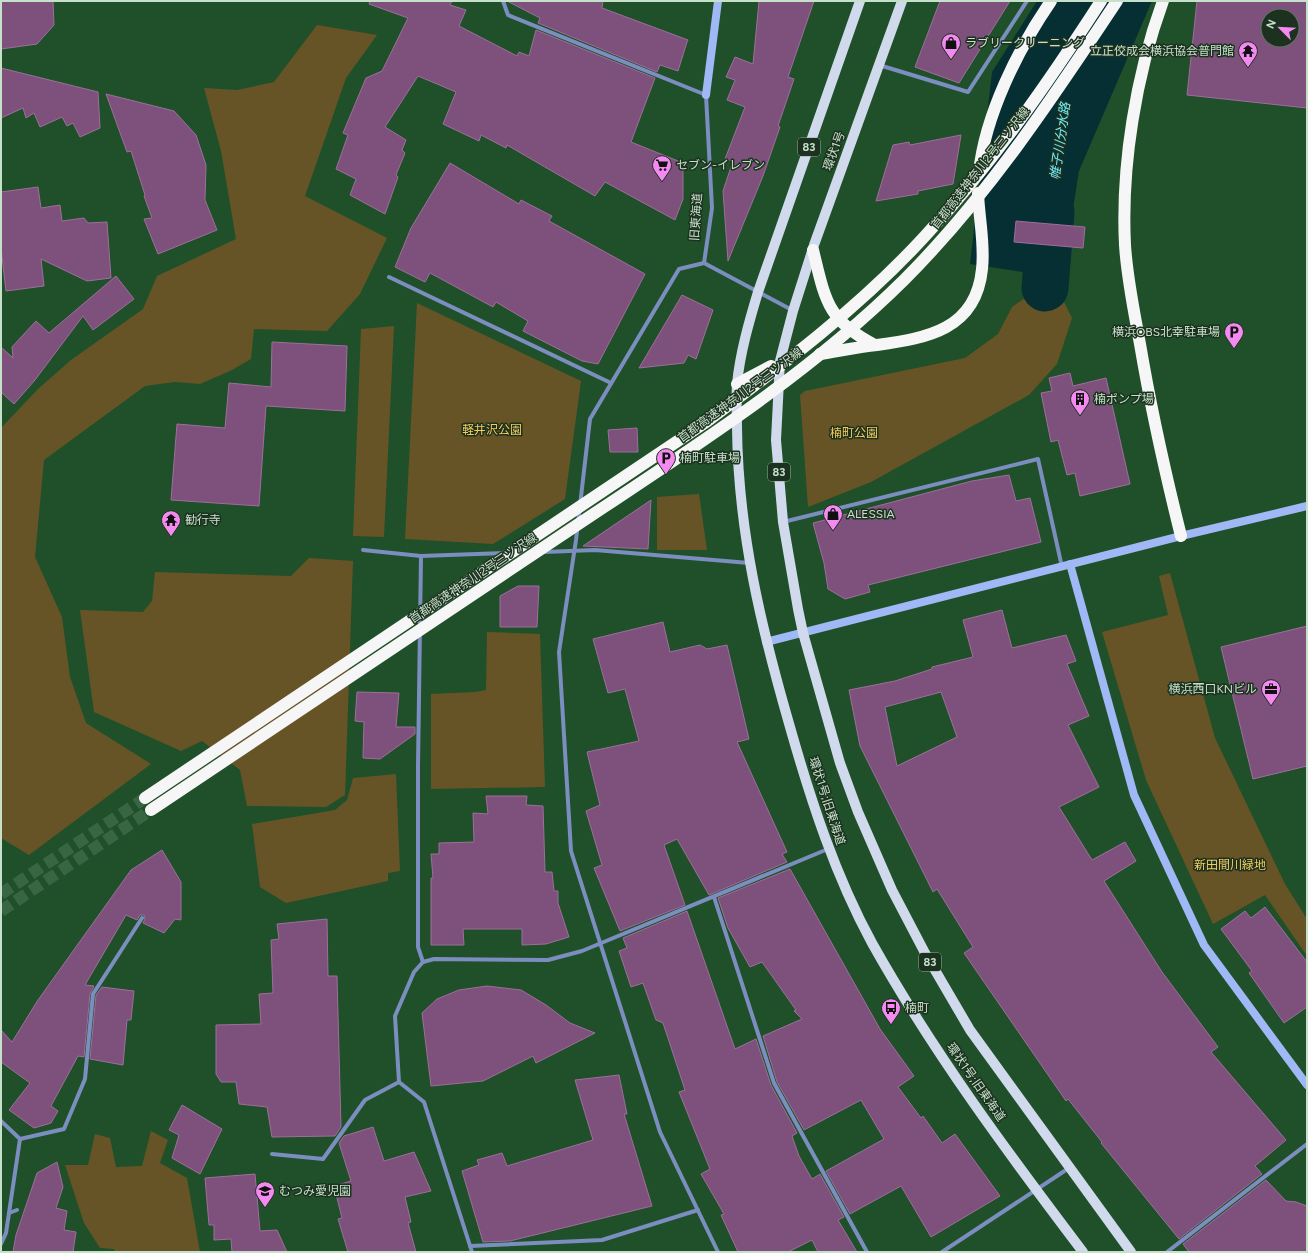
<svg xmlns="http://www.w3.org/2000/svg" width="1308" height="1253" font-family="Figtree,'Noto Sans JP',sans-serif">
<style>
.green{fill:#665427}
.water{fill:#062f34}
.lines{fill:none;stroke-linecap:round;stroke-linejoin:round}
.river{stroke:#062f34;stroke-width:47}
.building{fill:#7d517b;stroke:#9d6f9b;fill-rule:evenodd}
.highway-tunnel{stroke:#386642;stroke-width:12;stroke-dasharray:12 6;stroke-linecap:butt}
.street{stroke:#7c8ebf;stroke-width:4}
.secondary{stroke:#a0b8f5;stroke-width:8}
.primary{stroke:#d1d9ed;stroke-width:10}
.highway{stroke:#f6f6f6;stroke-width:12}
.labels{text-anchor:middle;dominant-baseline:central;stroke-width:3;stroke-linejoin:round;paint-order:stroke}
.shield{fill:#1c311f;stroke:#93ac96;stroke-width:1}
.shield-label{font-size:11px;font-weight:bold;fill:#c6e0c9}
.poi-label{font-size:12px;fill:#c6e0c9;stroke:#1c311f;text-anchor:start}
.street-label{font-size:12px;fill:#c6e0c9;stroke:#1c311f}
.park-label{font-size:12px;fill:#f8cc5b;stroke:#1c311f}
.water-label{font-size:13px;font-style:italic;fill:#70eafb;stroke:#1c311f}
</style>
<rect width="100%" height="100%" fill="#1f502a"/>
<g class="green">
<path d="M317,25L377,35L346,78L305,196L387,238L360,294L327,331L254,329L251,359L232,370L200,384L175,382L145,386L44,460L35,557L62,617L70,677L86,723L151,764L29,855L1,838V428L38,389L71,360L143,309L157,276L236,239L221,151L204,88L237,90L274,82Z"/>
<path d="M1032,293L1061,296L1072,318L1057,364L1029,395L871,482L808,507L800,395L805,391L965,358L998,334L1012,307Z"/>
<path d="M417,303L581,381L565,499L493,544L405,539Z"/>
<path d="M394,326L384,537L353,536L361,329Z"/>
<path d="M699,494L707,550H657V497Z"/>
<path d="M309,558L353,561L345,795L326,807L247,806L240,770L202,741L181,751L94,712L80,610L143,612L152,601L155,572L291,576Z"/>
<path d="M1170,573L1215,738L1285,884L1307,919V956L1265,895L1213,924L1146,780L1102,632L1168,615L1159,576Z"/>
<path d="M487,632L540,634L545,787L431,789V694L475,692L486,690Z"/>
<path d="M396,774L400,871L388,873V881L286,903L260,887L252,824L335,810L347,800L353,778Z"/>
<path d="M151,1131L168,1140L160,1163L187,1178L200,1252H115L114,1249L100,1248L84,1223L65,1165H88L95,1134L110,1138L116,1167L142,1166Z"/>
</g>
<path class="water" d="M1037,1H1152L1079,171L1062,278L970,264L992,72Z"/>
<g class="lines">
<path class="river" d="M1045,288L1051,212"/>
</g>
<g class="building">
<path d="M1,1H53L54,25L37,44L1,49Z"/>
<path d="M370,1H452L450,5L466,10L459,26L517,56L519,52L529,56L536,30L655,78L631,142L683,163V199L675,220L605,182L595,196L507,145L506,148L481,135L479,141L443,124L456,92L418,76L385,127L406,140L402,150L405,153L396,175L398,177L385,214L350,195L356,179L336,169L348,135L343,133L366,78L382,71L408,18L369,4Z"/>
<path d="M507,1H603L602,8L688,40L687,42L678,71L660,65L657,72L538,23L540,18Z"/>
<path d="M759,1H814L788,77L794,79L778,126L780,127L763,176L728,261L723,191L733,161L725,159L745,107L727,100L735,80L726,77L735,57L753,64Z"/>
<path d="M940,1H1010L959,83L915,67Z"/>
<path d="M1197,1H1307V108L1187,95ZM1268,16H1292V40H1268Z"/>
<path d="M1,68L98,92L100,128L80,137L73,123L67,126L62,117L40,127L34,113L26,118L23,108L1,118Z"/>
<path d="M106,94L174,111L196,135L206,165L205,200L217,230L158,254L144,219L152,218L144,196L145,195L131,151L127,152Z"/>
<path d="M961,135L953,184L918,191V194L876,201L893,145L909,142L910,145Z"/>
<path d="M450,163L519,204L521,200L552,216L549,221L645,274L598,364L582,361L523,331L528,321L496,302L493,307L430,273L425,282L395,267L411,228Z"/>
<path d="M38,187L41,208L60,205L62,221L84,218L88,223L107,222L111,278L87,281L41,259L44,286L6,291L1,248V192Z"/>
<path d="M1016,221L1085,227L1083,248L1014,242Z"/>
<path d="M116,276L134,299L93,330L83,316L35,380L14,404L1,392V347L13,358L12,347L36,321L49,333Z"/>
<path d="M682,295L713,310L696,359L688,355L684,363L639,368Z"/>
<path d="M272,342L347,346L345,411L266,406L259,506L171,500L177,424L225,428L229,383L271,387Z"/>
<path d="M1070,373L1073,386L1106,378L1130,484L1080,496L1075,473L1067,475L1058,440L1051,442L1041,393L1052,391L1049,378Z"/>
<path d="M637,428L638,452H610L608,430Z"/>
<path d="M1009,475L1016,501L1030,498L1041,542L868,585L870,592L845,599L828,589L824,563L813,523L972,481Z"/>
<path d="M651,500L648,549L583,546Z"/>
<path d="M518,586H539L537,627H500V596Z"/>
<path d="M1002,610L1012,648L1066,635L1076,661L1067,664L1089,716L1068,725L1099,787L1059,807L1092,860L1125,842L1136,861L1104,881L1162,972L1218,1047L1211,1052L1286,1140L1255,1166L1262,1174L1179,1239L1101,1143L1102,1142L1068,1099L1066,1101L964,953L973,947L937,889L933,892L860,746L849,690L895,681L932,669V667L973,657L963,620ZM941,692L957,737L897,766L885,707Z"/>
<path d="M663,622L670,652L700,645L707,649L727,645L749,739L737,742L787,852L782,854L787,862L709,895L677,839L664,845L685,905L620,931L594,868L602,865L586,811L600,805L587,752L639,741L625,689L608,693L593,639Z"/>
<path d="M1307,626V766L1253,779L1221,647Z"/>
<path d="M357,692L399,693L396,727H415V734L380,759L363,758L364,722L355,721Z"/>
<path d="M486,796H527L526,805L543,806L545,872H552L554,891H558V903L569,937L546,944L522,945V929H463L464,945H431V878H433L431,854H439V843L474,842L473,813L488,814Z"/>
<path d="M162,850L181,882V920L175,919L164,933L143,923L145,919L144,915H140L137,920L126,915L85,985L94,986L90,994L84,1057L78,1056L51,1106L58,1111L51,1123L34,1128L9,1110L30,1083L1,1062V1030L12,1042L38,1000L131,870Z"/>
<path d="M790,869L880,1029L914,1076L898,1087L921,1118L923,1116L942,1143L955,1134L1000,1196L931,1237L901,1186L850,1214L826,1171L884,1139L861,1100L804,1130L777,1082L763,1036L802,1019L794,1011L796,1010L762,962L750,967L728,928L718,898Z"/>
<path d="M1265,907L1307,962V1007L1284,1023L1249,973L1252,971L1221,929L1245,911L1251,918Z"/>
<path d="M687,911L735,1049L756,1039L771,1085L797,1133L792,1136L799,1156L812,1179L820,1174L844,1217L838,1220L857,1252H818L812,1240L788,1252H738L721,1215L724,1214L701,1174L710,1169L679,1092L685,1090L663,1023L656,1020L643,983L631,987L619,951L627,948L623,938Z"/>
<path d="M327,919L328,976H337L341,1127L335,1136L272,1137L267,1107L239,1104L236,1082H221L216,1074V1025L261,1024L259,994L273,993L271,940L279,939L277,924Z"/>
<path d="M487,986L521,990L546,1005L570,1023L595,1033L536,1063L533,1056L483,1081L431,1086L422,1013L437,999L459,990Z"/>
<path d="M102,987L134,991L131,1020H127L123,1065L90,1059L96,995Z"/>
<path d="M619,1075L627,1114H624L652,1206L510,1241L483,1242L462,1171L479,1165L477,1160L502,1153L507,1166L593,1140L575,1080Z"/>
<path d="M182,1105L222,1129L200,1174L172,1158L179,1135L169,1130Z"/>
<path d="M373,1127L384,1161L414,1152L431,1191L405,1197L411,1222L408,1223L416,1252H348L338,1219L342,1218L334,1186L351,1181L339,1143L344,1136Z"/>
<path d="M57,1162L63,1187L56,1208L67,1211L64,1230L76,1232L73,1252H13L16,1235L37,1173Z"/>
<path d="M255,1174L260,1231L277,1230L287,1252H232L231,1239L214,1240V1225H209L205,1178Z"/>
<path d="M1266,1180L1286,1201L1296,1202L1307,1206V1252H1189L1183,1244Z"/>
</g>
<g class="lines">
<g class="highway-tunnel">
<path d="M1,894L145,798"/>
<path d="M1,911L151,810"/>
</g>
<g class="street">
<path d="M503,1L508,15L706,95L712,208L704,263"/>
<path d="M879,65L968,92L1027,1"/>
<path d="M704,263L679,269L590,419L576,540L559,652L571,851L660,1132L718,1252"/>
<path d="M704,263L792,310"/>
<path d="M389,277L611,383"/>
<path d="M783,522L1038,459L1062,567"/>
<path d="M363,550L421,556L505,553"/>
<path d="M544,552L595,550L749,563"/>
<path d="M421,556L418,766V947L423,962"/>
<path d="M714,897L774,1083L867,1252"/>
<path d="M1,1121L20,1139L6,1233L1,1244"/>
<path d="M20,1139L64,1129L85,1079L93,994L142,918"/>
<path d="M272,1154L323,1159L365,1100L399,1082"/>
<path d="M9,1213L17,1210"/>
<path d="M470,1246L602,1240L698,1210"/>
<path d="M472,1252L424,1102L399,1082L395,1016L414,972L423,962L434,959L548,960L582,951L828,849"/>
<path d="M942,1252L1069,1168"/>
<path d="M1167,1252L1307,1144"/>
</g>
<g class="secondary">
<path d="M706,95L718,1"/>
<path d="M1070,564L1134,795L1204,945L1307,1085"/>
<path d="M766,642L1181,536L1307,506"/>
</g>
<g class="primary">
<path d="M860,1L758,292C749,322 740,353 737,384C736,398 737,413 737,427C738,531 761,627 790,727C811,801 835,875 872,943C933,1052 1008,1153 1083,1252"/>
<path d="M902,1L814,245L793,311L780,361L776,440L783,522L798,609L803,633L840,763L858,812L892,890L925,953L970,1030L1131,1252"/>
</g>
<g class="highway">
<path d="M1163,1C1136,75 1121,166 1125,245C1127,278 1134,311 1140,344C1151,409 1165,472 1181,536"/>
<path d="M979,173C985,115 1018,49 1051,1"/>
<path d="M813,250C825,299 827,321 875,345"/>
<path d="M820,354C839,351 858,347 877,345C927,338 976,330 982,269C985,244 979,219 978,193"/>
<path d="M737,384L771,366"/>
<path d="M145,798L709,420C785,363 861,306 925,236C992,164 1048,83 1101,1"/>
<path d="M151,810C291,716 431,622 571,529C686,452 805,378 904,280C987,197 1052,99 1117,1"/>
</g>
</g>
<defs>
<g id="shop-pin" transform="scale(1)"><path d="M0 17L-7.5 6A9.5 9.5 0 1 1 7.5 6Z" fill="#f489f1" stroke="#1c311f"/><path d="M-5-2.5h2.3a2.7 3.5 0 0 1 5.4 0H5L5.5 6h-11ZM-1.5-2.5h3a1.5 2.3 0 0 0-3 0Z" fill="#111"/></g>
<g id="temple-pin" transform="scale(1)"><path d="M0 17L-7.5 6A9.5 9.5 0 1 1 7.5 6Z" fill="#f489f1" stroke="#1c311f"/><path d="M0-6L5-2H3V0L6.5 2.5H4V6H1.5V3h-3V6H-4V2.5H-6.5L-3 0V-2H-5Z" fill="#111"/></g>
<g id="supermarket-pin" transform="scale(1)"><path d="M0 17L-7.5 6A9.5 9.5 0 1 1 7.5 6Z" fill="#f489f1" stroke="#1c311f"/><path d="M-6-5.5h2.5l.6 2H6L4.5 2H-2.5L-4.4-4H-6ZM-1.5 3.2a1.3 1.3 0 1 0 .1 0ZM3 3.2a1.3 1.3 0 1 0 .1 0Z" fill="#111"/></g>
<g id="parking-pin" transform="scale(1)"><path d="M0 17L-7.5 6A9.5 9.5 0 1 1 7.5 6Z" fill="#f489f1" stroke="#1c311f"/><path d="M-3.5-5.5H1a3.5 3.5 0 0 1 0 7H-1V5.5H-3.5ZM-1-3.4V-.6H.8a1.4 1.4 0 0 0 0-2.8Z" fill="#111"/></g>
<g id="building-pin" transform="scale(1)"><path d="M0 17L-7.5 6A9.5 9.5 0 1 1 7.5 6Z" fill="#f489f1" stroke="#1c311f"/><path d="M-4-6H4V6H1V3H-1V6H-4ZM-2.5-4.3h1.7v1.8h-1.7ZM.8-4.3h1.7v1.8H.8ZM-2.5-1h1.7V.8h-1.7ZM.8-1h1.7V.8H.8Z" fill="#111"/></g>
<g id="office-pin" transform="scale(1)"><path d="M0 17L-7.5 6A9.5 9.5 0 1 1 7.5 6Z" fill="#f489f1" stroke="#1c311f"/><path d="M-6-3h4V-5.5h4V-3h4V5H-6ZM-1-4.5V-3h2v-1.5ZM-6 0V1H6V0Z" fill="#111"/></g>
<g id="bus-pin" transform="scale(1)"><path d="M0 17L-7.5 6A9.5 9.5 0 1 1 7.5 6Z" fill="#f489f1" stroke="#1c311f"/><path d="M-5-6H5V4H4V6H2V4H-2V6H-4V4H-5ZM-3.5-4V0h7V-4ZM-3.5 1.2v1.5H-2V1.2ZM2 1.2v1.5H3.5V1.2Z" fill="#111"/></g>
<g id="school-pin" transform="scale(1)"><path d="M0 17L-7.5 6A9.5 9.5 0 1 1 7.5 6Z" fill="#f489f1" stroke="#1c311f"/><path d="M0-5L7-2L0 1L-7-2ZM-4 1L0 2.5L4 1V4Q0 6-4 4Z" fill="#111"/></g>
</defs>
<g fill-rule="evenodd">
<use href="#shop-pin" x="951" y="43"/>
<use href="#temple-pin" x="1248" y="51"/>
<use href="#supermarket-pin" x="662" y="165"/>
<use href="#parking-pin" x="1234" y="332"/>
<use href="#building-pin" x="1080" y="399"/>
<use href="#parking-pin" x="666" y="458"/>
<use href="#shop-pin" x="833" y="514"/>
<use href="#temple-pin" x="171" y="520"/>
<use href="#office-pin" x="1271" y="689"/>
<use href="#bus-pin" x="891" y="1008"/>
<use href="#school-pin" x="265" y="1191"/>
</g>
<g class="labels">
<g class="shield">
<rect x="798" y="138" width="22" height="18" rx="3"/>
<rect x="768" y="463" width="22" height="18" rx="3"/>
<rect x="919" y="953" width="22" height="18" rx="3"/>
</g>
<g class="shield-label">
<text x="809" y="147">83</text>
<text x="779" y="472">83</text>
<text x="930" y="962">83</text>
</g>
<g class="poi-label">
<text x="965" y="43">ラブリークリーニング</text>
<text x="1234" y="51" text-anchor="end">立正佼成会横浜協会普門館</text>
<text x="676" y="165">セブン-イレブン</text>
<text x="1220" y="332" text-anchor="end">横浜OBS北幸駐車場</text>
<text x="1094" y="399">楠ポンプ場</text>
<text x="680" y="458">楠町駐車場</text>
<text x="847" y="514">ALESSIA</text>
<text x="185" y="520">勧行寺</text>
<text x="1257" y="689" text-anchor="end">横浜西口KNビル</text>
<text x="905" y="1008">楠町</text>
<text x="279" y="1191">むつみ愛児園</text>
</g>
<g class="street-label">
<text transform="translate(834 151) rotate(-70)">環状1号</text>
<text transform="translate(980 168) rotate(-52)">首都高速神奈川2号三ツ沢線</text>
<text transform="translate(696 217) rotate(-86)">旧東海道</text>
<text transform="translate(740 395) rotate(-36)">首都高速神奈川2号三ツ沢線</text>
<text transform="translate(473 578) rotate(-34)">首都高速神奈川2号三ツ沢線</text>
<text transform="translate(827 801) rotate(72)">環状1号;旧東海道</text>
<text transform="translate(976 1082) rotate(55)">環状1号;旧東海道</text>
</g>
<g class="park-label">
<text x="492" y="430">軽井沢公園</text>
<text x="854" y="433">楠町公園</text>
<text x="1230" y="865">新田間川緑地</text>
</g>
<g class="water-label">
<text transform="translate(1060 141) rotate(-82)">帷子川分水路</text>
</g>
</g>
<rect width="1308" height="1253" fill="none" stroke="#c6e0c9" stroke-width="4"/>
<g transform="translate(1280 28) rotate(294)"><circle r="19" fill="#1c311f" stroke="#607763"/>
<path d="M0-3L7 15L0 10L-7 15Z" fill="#f489f1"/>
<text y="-6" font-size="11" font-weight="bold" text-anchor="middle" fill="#c6e0c9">N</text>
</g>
</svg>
